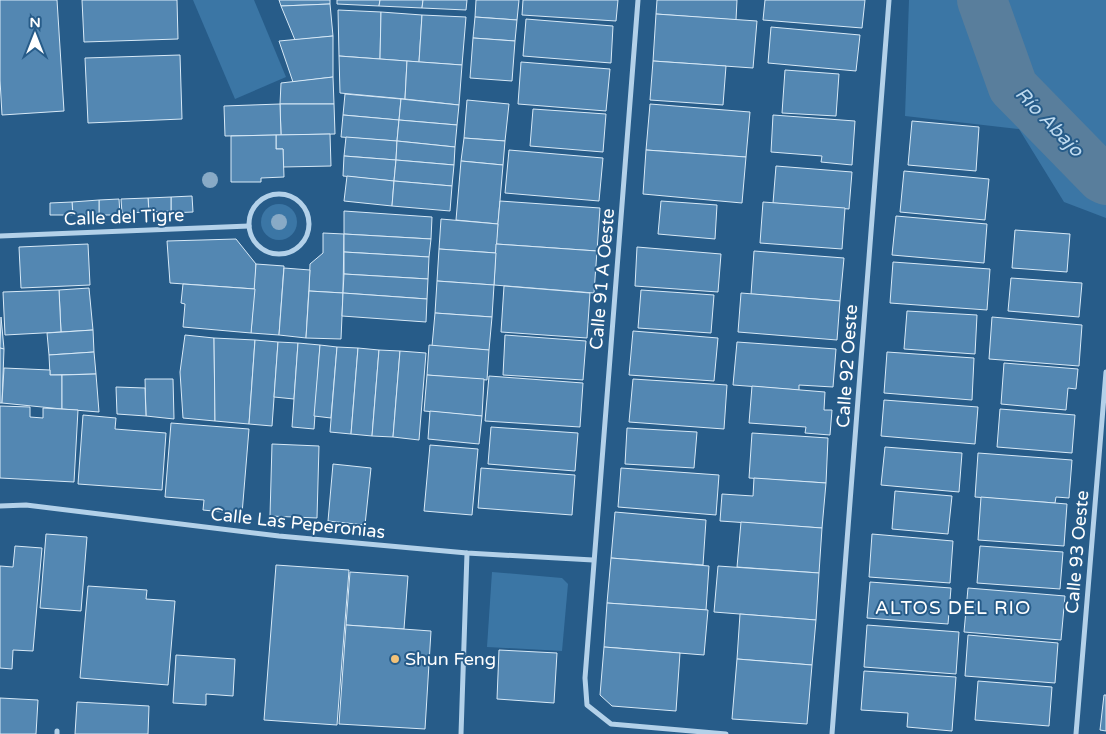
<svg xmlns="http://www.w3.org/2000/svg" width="1106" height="734" font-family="'Varela Round',sans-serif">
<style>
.green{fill:#3b76a5}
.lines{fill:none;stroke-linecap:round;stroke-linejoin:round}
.river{stroke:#597e9c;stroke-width:50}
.building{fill:#5387b2;stroke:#d7e9f7}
.street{stroke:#b3d1e9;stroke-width:5}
.tree{fill:#88aac6}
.poi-dot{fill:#f2c279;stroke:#275c89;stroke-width:2}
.labels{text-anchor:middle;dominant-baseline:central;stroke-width:4;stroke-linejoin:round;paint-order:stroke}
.street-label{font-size:18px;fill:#fff;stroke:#275c89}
.poi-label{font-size:18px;fill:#fff;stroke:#275c89;text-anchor:start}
.water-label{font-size:19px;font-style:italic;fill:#bfdbf0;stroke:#275c89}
.neighbourhood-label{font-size:19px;letter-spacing:1px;fill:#fff;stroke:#275c89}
</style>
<rect width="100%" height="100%" fill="#275c89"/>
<g class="green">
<path d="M193,0H254L286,77L235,99Z"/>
<path d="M909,0H1106V218L1064,202L1019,129L905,116Z"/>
<circle cx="279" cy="222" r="18"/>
<path d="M492,572L562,578L568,584L562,651L487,647Z"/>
</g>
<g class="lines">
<path class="river" d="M982,0L1013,87L1102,178L1106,180"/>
</g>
<g class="building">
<path d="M0,0H57L64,111L2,115L0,80Z"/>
<path d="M82,0H177L178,39L84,42Z"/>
<path d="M279,0H330V4L281,6Z"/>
<path d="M337,0H380L379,6L337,4Z"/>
<path d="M380,0H423L422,8L379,6Z"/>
<path d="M423,0H467L466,10L422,8Z"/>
<path d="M476,0H519L517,20L475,17Z"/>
<path d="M523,0H618L616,21L522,15Z"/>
<path d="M657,0H737L736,20L656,14Z"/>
<path d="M765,0H865L862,28L763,20Z"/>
<path d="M330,4L333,36L295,40L281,6Z"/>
<path d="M338,10L381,12L380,59L339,56Z"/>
<path d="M381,12L422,15L419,62L380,59Z"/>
<path d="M656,14L757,21L753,68L653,61Z"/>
<path d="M422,15L466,17L462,65L419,62Z"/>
<path d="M475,17L517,20L515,41L473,38Z"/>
<path d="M526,19L613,26L611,63L523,56Z"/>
<path d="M771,27L860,35L856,71L768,63Z"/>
<path d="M333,36V77L293,82L279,41Z"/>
<path d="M473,38L515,41L512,81L470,78Z"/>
<path d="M180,55L182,119L88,123L85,58Z"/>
<path d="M339,56L407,61L405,99L340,93Z"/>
<path d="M407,61L462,65L459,105L405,99Z"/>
<path d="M653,61L726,66L723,105L650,100Z"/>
<path d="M521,62L610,69L606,111L518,104Z"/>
<path d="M785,70L839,74L836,116L782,113Z"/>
<path d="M333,77L334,104H280L281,83Z"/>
<path d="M345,94L401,99L399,120L343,115Z"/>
<path d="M401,99L459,105L457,125L399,120Z"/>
<path d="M467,100L509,104L505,141L464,138Z"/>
<path d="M280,104H334L335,134L281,135Z"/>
<path d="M280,104L281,135L225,136L224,106Z"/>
<path d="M650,104L750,112L746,157L646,150Z"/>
<path d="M533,109L606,114L603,152L530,146Z"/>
<path d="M343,115L399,120L397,141L341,137Z"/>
<path d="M773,115L855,121L852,165L821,162L822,156L771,152Z"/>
<path d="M399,120L457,125L455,147L397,141Z"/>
<path d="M912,121L979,127L976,171L908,165Z"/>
<path d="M330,134L331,166L283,167V149H276V135Z"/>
<path d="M276,135V149H283L284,177L261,178V182H231V136Z"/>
<path d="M346,137L397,141L396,160L344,156Z"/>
<path d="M464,138L505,141L503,165L461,161Z"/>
<path d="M397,141L455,147L454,165L396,160Z"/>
<path d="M509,150L603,158L599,201L505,193Z"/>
<path d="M646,150L746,157L742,203L643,194Z"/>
<path d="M344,156L396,160L394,181L343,176Z"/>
<path d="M396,160L454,165L452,186L394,181Z"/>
<path d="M461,161L503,165L498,224L456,220Z"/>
<path d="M776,166L852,172L849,209L773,203Z"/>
<path d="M904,171L989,179L985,220L900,212Z"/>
<path d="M347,176L394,181L392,206L344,201Z"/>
<path d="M394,181L452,186L450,211L392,206Z"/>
<path d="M192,196L193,212L171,213V197Z"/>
<path d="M171,197V211L149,212L148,198Z"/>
<path d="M148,198L149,212L122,213L121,199Z"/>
<path d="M119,199L120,215H99V200Z"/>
<path d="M99,200V215H73L72,202Z"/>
<path d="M500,201L600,208L597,251L496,244Z"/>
<path d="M661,201L717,205L715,239L658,234Z"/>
<path d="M72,202L73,215H50V203Z"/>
<path d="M763,202L845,208L842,249L760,243Z"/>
<path d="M344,211L432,217L431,239L344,234Z"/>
<path d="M896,216L987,224L984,263L892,255Z"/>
<path d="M441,219L498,224L496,253L439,249Z"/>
<path d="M1015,230L1070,234L1067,272L1012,268Z"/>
<path d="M323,233L344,234L343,293L309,291L310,264L323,253Z"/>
<path d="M344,234L431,239L429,257L344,252Z"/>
<path d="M236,239L256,264L255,289L170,283L167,241Z"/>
<path d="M88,244L90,285L21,288L19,247Z"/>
<path d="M496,244L597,251L594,293L494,285Z"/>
<path d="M637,247L721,254L718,292L635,286Z"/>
<path d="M439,249L496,253L494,285L437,281Z"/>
<path d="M754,251L844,258L840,301L751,294Z"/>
<path d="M344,252L429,257L428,279L344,274Z"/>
<path d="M893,262L990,269L987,310L890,303Z"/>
<path d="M256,264L284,266L279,335L251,333Z"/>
<path d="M284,268L310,270L306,338L279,335Z"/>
<path d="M344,274L428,279L427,299L343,293Z"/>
<path d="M1011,278L1082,283L1079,317L1008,311Z"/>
<path d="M437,281L494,285L492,317L435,313Z"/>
<path d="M183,284L255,289L251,333L183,327L185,304L181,303Z"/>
<path d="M504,286L590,293L587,338L501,332Z"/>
<path d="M89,288L93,330L61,332L59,290Z"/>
<path d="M59,290L61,332L5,335L3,292Z"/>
<path d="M641,290L714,295L711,333L638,328Z"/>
<path d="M309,291L343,293L341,339L306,338Z"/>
<path d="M343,293L427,299L426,322L342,316Z"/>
<path d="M741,293L840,301L837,340L738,332Z"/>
<path d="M907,311L977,315L975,354L904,349Z"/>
<path d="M435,313L492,317L489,350L432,346Z"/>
<path d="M1,317L4,349L0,348Z"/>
<path d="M992,317L1082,325L1079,366L989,359Z"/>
<path d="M93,330L94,352L49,355L47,333Z"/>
<path d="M633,331L718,338L714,381L629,375Z"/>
<path d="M185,335L214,338L215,421L183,418L180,372Z"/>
<path d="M505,335L586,341L583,380L503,375Z"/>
<path d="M214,338L255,340L249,424L215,421Z"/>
<path d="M255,340L278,342L272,426L249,424Z"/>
<path d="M278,342L298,343L294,399L274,397Z"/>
<path d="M737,342L836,349L833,387L799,385V390L733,385Z"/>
<path d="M298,343L320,345L314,429L292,427Z"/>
<path d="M320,345L337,347L331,418L314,416Z"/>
<path d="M429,345L489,350L487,380L427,375Z"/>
<path d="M337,347L358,348L351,434L330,432Z"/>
<path d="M0,348L4,349L2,403H0Z"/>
<path d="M358,348L379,350L372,436L351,434Z"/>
<path d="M379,350L400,351L393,437L372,436Z"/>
<path d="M400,351L426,353L419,440L393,437Z"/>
<path d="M94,352L96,374L50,375L49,355Z"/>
<path d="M887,352L974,358L972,400L884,393Z"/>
<path d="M1004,363L1078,369L1076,389L1068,388L1066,410L1001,404Z"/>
<path d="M4,368L50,370V375H62V409L2,403Z"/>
<path d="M96,374L99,412L62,409V375Z"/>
<path d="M427,375L484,379L482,416L424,411Z"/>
<path d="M489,376L583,383L580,427L485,421Z"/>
<path d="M145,379H173L174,419L146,416Z"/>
<path d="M633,379L727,385L724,429L629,422Z"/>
<path d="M752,386L825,392L824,410H832L830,435L805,433L806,427L749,423Z"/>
<path d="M116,387L145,388L146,416L117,414Z"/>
<path d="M884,400L978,407L975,444L881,436Z"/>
<path d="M0,406L30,407V417L43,418V408L78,410L74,482L0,478Z"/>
<path d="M1000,409L1075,415L1072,453L997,447Z"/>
<path d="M430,411L482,416L479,444L428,439Z"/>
<path d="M83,415L116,418L115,429L166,433L162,490L78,484Z"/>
<path d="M171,423L249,429L242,514L203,510L204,500L165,497Z"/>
<path d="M491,427L578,433L575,471L488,464Z"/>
<path d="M627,428L697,432L694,468L625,464Z"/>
<path d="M752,433L828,438L826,483L749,478Z"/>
<path d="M272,444L319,446L317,518L270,516Z"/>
<path d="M430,445L478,449L472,515L424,511Z"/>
<path d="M885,447L962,453L959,492L881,485Z"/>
<path d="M978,453L1072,460L1069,498L1056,497L1055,503L975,497Z"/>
<path d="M333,464L371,468L365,525L328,521Z"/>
<path d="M481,468L575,475L572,515L478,508Z"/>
<path d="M621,468L719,475L716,515L618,507Z"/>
<path d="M754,478L826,483L822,528L720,521L722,494L753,496Z"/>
<path d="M895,491L952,496L948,534L892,529Z"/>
<path d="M981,497L1067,504L1064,546L978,540Z"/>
<path d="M615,512L706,520L703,565L611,558Z"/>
<path d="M741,522L822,528L819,573L737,567Z"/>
<path d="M46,534L87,537L81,611L40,608Z"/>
<path d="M872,534L953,541L950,583L869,577Z"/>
<path d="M15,546L42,548L33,651L13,650L12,669L0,668V566L13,567Z"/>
<path d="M980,546L1063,552L1060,589L977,583Z"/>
<path d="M611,558L709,566L706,610L607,603Z"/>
<path d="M276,565L349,570L337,725L264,720Z"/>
<path d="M718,566L819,573L816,620L714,612Z"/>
<path d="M350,572L408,576L404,629L346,625Z"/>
<path d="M870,582L951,588L948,624L867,618Z"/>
<path d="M88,586L147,590L146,599L175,601L168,685L80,678Z"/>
<path d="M968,588L1065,596L1061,640L964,632Z"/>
<path d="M607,603L708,610L704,655L604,647Z"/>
<path d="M740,614L816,620L812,665L737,659Z"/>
<path d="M346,625L431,631L425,729L339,724Z"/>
<path d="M867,625L959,632L956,674L864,667Z"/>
<path d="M968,635L1058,643L1055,683L965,676Z"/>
<path d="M604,647L680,653L676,711L612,706L600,695Z"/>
<path d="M499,650L557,653L554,703L497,699Z"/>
<path d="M176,655L235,659L233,696L206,694V705L173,703Z"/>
<path d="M737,659L812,665L807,724L732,719Z"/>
<path d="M864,671L956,677L952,731L907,727L908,713L861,710Z"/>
<path d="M978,681L1052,687L1049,726L975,720Z"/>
<path d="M1104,695H1106V731L1100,730Z"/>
<path d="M0,698L38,700L36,734H0Z"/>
<path d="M77,702L149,706L148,734H75Z"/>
</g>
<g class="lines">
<g class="street">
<path d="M638,0L585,678L587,705L611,724L726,734"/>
<circle cx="279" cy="224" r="30"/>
<path d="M0,236L249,226"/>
<path d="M0,506L26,505L279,536L467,553L593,560"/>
<path d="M57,734V731"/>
<path d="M461,734L467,553"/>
<path d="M832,734L889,0"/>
<path d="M1076,734L1106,372"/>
</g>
</g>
<g class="tree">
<circle cx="210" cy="180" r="8"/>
<circle cx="279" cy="222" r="8"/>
</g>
<circle class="poi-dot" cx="395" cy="659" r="5"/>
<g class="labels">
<g class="street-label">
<text transform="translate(124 217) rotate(-2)">Calle del Tigre</text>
<text transform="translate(602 279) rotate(-85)">Calle 91 A Oeste</text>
<text transform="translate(847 366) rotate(-86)">Calle 92 Oeste</text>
<text transform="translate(298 523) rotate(6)">Calle Las Peperonias</text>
<text transform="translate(1077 552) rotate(-85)">Calle 93 Oeste</text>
</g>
<g class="poi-label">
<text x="405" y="659">Shun Feng</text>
</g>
<g class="water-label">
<text transform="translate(1049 122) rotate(46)">Río Abajo</text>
</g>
<g class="neighbourhood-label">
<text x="953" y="608">ALTOS DEL RIO</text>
</g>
</g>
<g transform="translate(35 35)" stroke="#275c89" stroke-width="4" paint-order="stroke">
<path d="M0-4L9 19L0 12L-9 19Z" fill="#ffffff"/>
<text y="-8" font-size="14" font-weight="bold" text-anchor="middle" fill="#ffffff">N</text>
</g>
</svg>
